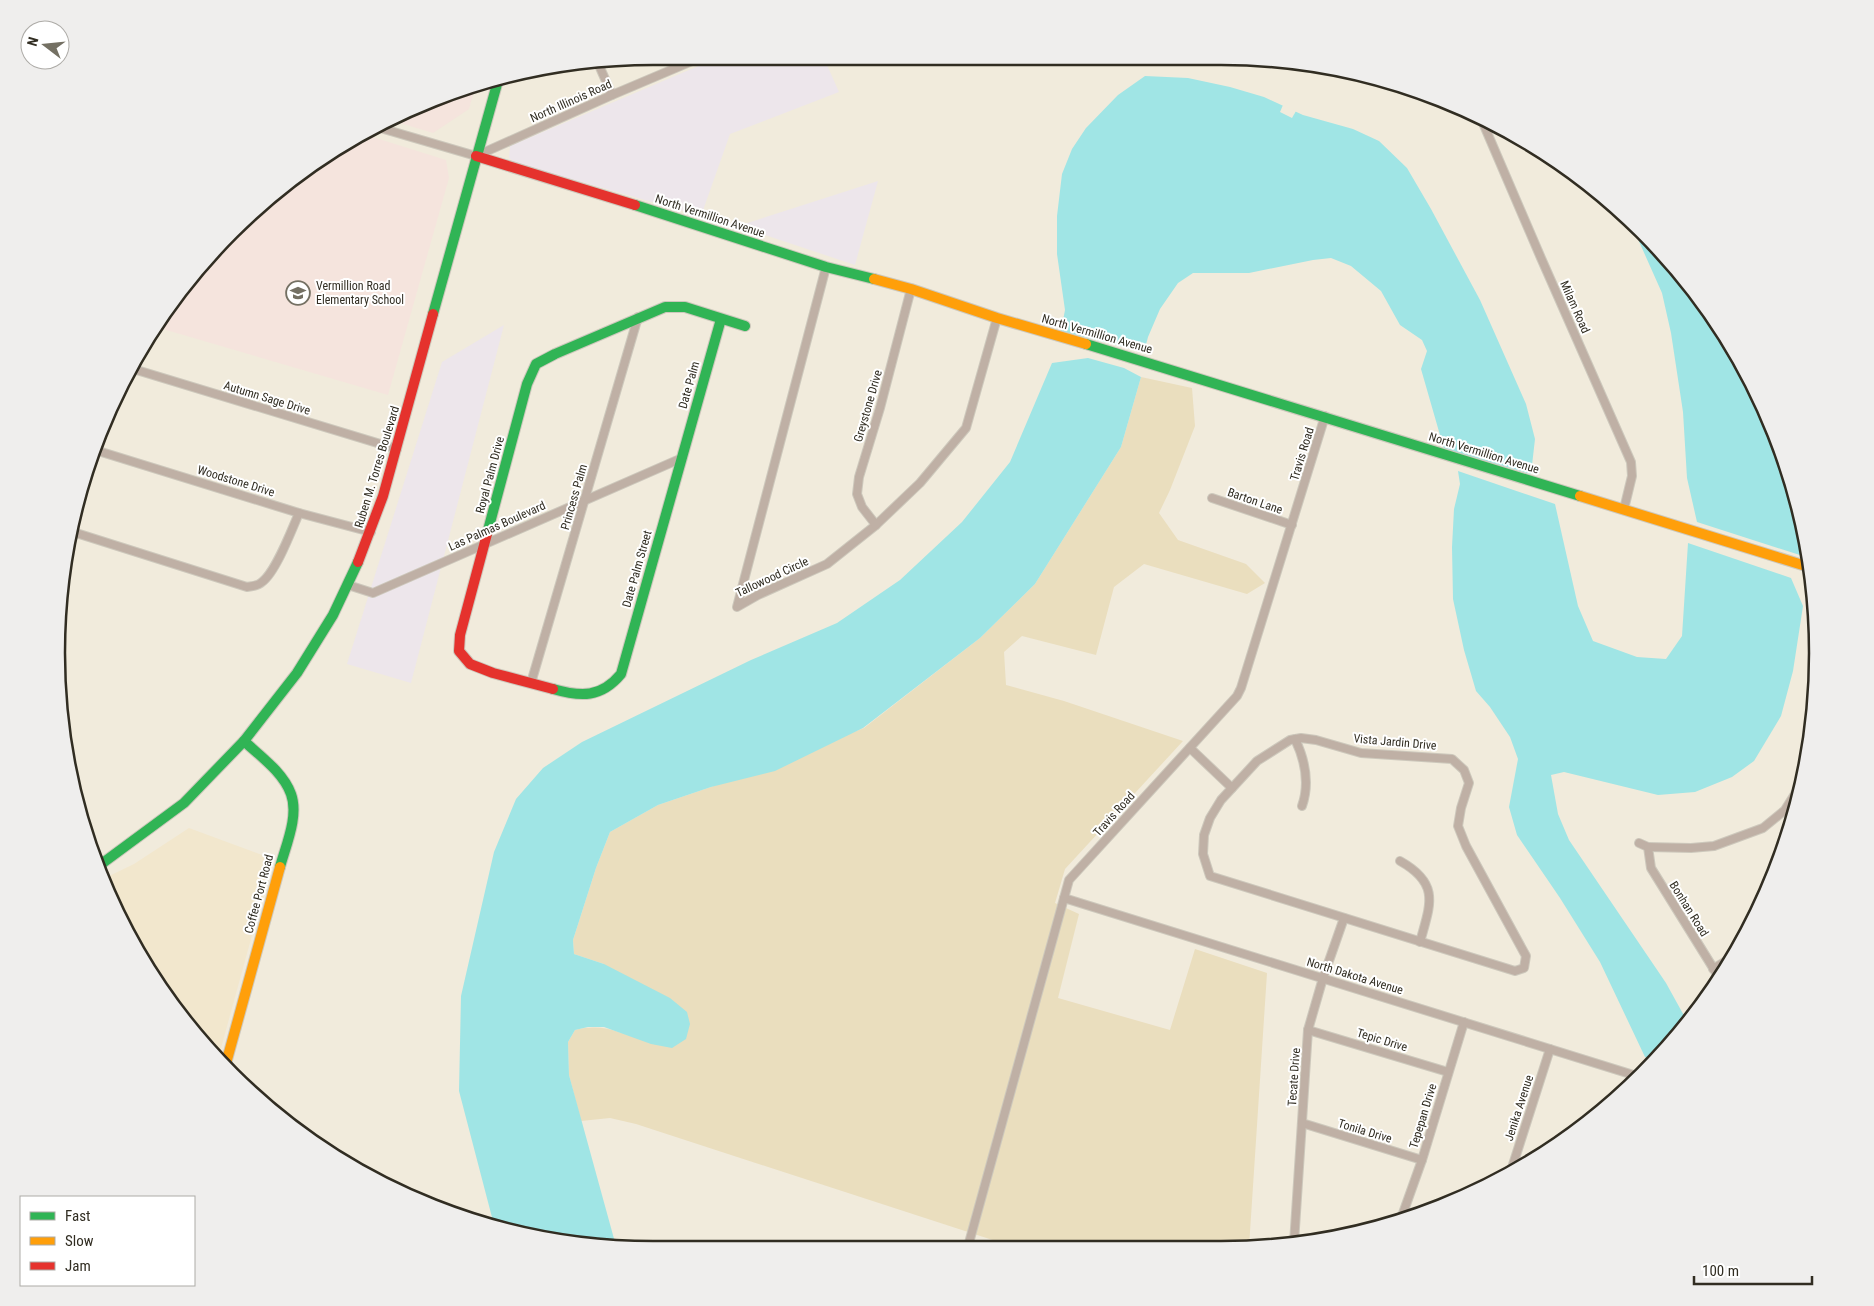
<svg xmlns="http://www.w3.org/2000/svg" width="1874" height="1306" font-family="'Roboto Condensed',sans-serif">
<style>
.commercial{fill:#ede6eb}
.built{fill:#f2e7cd}
.education{fill:#f5e4dd}
.green{fill:#eadebe}
.water{fill:#a0e5e5}
.pier{fill:#f1ebdc}
.lines{fill:none;stroke-linecap:round;stroke-linejoin:round}
.street-casing{stroke:#cdc8bc;stroke-width:10}
.fast-casing{stroke:#cdc8bc;stroke-width:12}
.slow-casing{stroke:#cdc8bc;stroke-width:12}
.jam-casing{stroke:#cdc8bc;stroke-width:12}
.street{stroke:#bfb0a5;stroke-width:8}
.fast{stroke:#30b455;stroke-width:10}
.slow{stroke:#ff9f0a;stroke-width:10}
.jam{stroke:#e5322d;stroke-width:10}
.labels{text-anchor:middle;dominant-baseline:central;stroke-width:4;stroke-linejoin:round;paint-order:stroke}
.street-label{font-size:12px;fill:#312d22;stroke:#fff}
.poi-label{font-size:12px;fill:#312d22;stroke:#fff;text-anchor:start}
.rim{fill:none;stroke:#312d22;stroke-width:2.5}
</style>
<rect width="100%" height="100%" fill="#f1ebdc"/>
<g class="commercial">
<path d="M722,56H823L839,92L730,134L701,216L515,163L509,158L510,146Z"/>
<path d="M878,181L855,265L738,226Z"/>
<path d="M504,325L411,683L347,664L442,362Z"/>
</g>
<path class="built" d="M189,828L273,859L218,1059L157,985L118,917L105,878L134,864Z"/>
<g class="education">
<path d="M476,84L469,109L433,133L390,120L424,102Z"/>
<path d="M363,134L446,160L449,178L388,395L156,327L204,260L322,157Z"/>
</g>
<path class="green" d="M1141,377L1192,388L1195,426L1170,490L1159,513L1178,540L1246,564L1265,583L1247,594L1144,564L1114,587L1096,655L1022,636L1004,652L1006,685L1064,701L1183,741L1065,869L1055,903L1079,914L1058,998L1170,1030L1195,949L1267,973L1249,1247L1221,1250H1023L636,1124L610,1118L581,1121L569,1075L568,1042L575,1030C592,1026 605,1027 621,1033L604,964L574,954L573,940L596,868L610,832L658,805L711,787L864,728L980,638L1035,584L1121,447Z"/>
<g class="water">
<path d="M1145,76L1188,78L1230,87L1264,97L1303,115L1353,129L1379,141L1407,168L1431,209L1480,300L1526,404L1535,439L1531,474L1444,449L1421,369L1427,351L1422,340L1400,325L1381,291L1351,266L1331,258L1313,260L1249,273H1193L1178,283L1160,309L1148,337L1144,352L1061,331L1065,310L1057,254V216L1062,174L1072,149L1086,128L1118,95Z"/>
<path d="M1629,219L1643,231L1717,322L1772,425L1805,532L1806,557L1697,522L1687,478L1683,412L1671,333L1662,293Z"/>
<path d="M1088,358L1124,368L1141,377L1121,447L1035,584L980,638L863,728L775,771L711,787L658,805L610,832L596,868L573,940L574,954L604,964L670,998L687,1012L690,1024L686,1039L672,1048L651,1044L604,1027H588L575,1030L568,1042L569,1075L616,1246L536,1238L494,1225L459,1091L461,996L494,852L516,799L543,768L582,742L751,660L837,623L900,580L962,522L1010,462L1052,363Z"/>
<path d="M1458,471L1555,504L1578,606L1593,641L1637,657L1666,659L1682,636L1688,543L1791,578L1803,606L1793,671L1781,716L1754,761L1732,777L1695,792L1658,795L1564,772L1551,775L1558,814L1569,840L1666,983L1687,1021L1655,1060L1645,1057L1600,962L1560,898L1517,835L1509,807L1518,759L1510,737L1490,707L1476,691L1464,650L1453,599L1452,547L1454,509L1460,484Z"/>
</g>
<path class="pier" d="M1283,105L1296,111L1292,118L1280,112Z"/>
<g class="lines">
<g class="street-casing">
<g id="street">
<path d="M598,63L612,95"/>
<path d="M1480,116L1541,258L1631,462L1632,476L1624,509"/>
<path d="M377,127L476,156L612,95L704,56"/>
<path d="M826,267L737,607L758,595L827,564L876,525L920,483L966,428L997,318"/>
<path d="M130,368L397,449"/>
<path d="M95,450L299,513L371,532"/>
<path d="M1212,498L1292,525"/>
<path d="M876,525L862,507L857,494L859,477L880,408L911,289"/>
<path d="M73,532L247,587C253,586 258,586 262,582C276,572 292,529 299,513"/>
<path d="M348,585L373,593L682,458"/>
<path d="M531,683L638,317"/>
<path d="M1301,738L1316,740L1361,753L1452,759L1464,770L1469,783L1461,808L1458,826L1466,846L1526,956L1524,968L1515,971L1210,876L1203,854L1204,835L1210,818L1221,800L1257,761L1290,740Z"/>
<path d="M1295,739C1305,760 1310,783 1302,806"/>
<path d="M1190,748L1232,788"/>
<path d="M1639,843L1648,847L1651,868L1720,979"/>
<path d="M1648,847L1691,848L1714,846L1763,828L1785,810L1802,783"/>
<path d="M1400,861C1441,884 1430,905 1420,942"/>
<path d="M1064,898L1640,1077"/>
<path d="M1713,969L1731,958"/>
<path d="M1308,1030L1448,1072"/>
<path d="M1302,1123L1422,1160"/>
<path d="M1510,1174L1550,1049"/>
<path d="M1402,1216L1422,1160L1464,1022"/>
<path d="M1294,1243L1308,1030L1323,978L1344,918"/>
<path d="M967,1250L1069,880L1237,696L1241,688L1325,416"/>
</g>
</g>
<g class="fast-casing">
<g id="fast">
<path d="M635,205L826,267L874,279"/>
<path d="M433,314L499,77"/>
<path d="M1086,344L1580,496"/>
<path d="M487,534L527,384L536,364L555,354L665,307H685L745,326"/>
<path d="M553,689C581,697 601,698 621,674L721,319"/>
<path d="M244,741C260,756 283,772 291,794C299,816 286,845 280,867"/>
<path d="M100,865L184,803L244,741L297,673L333,615L358,562"/>
</g>
</g>
<g class="slow-casing">
<g id="slow">
<path d="M874,279L911,289L997,318L1086,344"/>
<path d="M1580,496L1809,567"/>
<path d="M225,1067L280,867"/>
</g>
</g>
<g class="jam-casing">
<g id="jam">
<path d="M476,156L635,205"/>
<path d="M487,534L460,635L459,651L470,664L493,673L553,689"/>
<path d="M358,562L383,496L433,314"/>
</g>
</g>
<use href="#street" class="street"/>
<use href="#fast" class="fast"/>
<use href="#slow" class="slow"/>
<use href="#jam" class="jam"/>
</g>
<defs>
<g id="school-ring" transform="scale(1.25)"><circle r="9.5" fill="#fff" stroke="#747063" stroke-width="1.5"/><path d="M0-5L7-2L0 1L-7-2ZM-4 1L0 2.5L4 1V4Q0 6-4 4Z" fill="#747063"/></g>
</defs>
<g fill-rule="evenodd">
<use href="#school-ring" x="298" y="293"/>
</g>
<g class="labels">
<g class="street-label">
<text transform="translate(571 101) rotate(-24)">North Illinois Road</text>
<text transform="translate(710 216) rotate(18)">North Vermillion Avenue</text>
<text transform="translate(1575 307) rotate(66)">Milam Road</text>
<text transform="translate(1097 334) rotate(16)">North Vermillion Avenue</text>
<text transform="translate(689 385) rotate(-74)">Date Palm</text>
<text transform="translate(267 398) rotate(17)">Autumn Sage Drive</text>
<text transform="translate(868 406) rotate(-74)">Greystone Drive</text>
<text transform="translate(1484 453) rotate(17)">North Vermillion Avenue</text>
<text transform="translate(1302 454) rotate(-73)">Travis Road</text>
<text transform="translate(377 467) rotate(-73)">Ruben M. Torres Boulevard</text>
<text transform="translate(490 475) rotate(-75)">Royal Palm Drive</text>
<text transform="translate(236 481) rotate(17)">Woodstone Drive</text>
<text transform="translate(574 497) rotate(-74)">Princess Palm</text>
<text transform="translate(1255 501) rotate(19)">Barton Lane</text>
<text transform="translate(497 526) rotate(-24)">Las Palmas Boulevard</text>
<text transform="translate(637 569) rotate(-74)">Date Palm Street</text>
<text transform="translate(772 577) rotate(-25)">Tallowood Circle</text>
<text transform="translate(1395 742) rotate(5)">Vista Jardin Drive</text>
<text transform="translate(1114 814) rotate(-48)">Travis Road</text>
<text transform="translate(259 894) rotate(-75)">Coffee Port Road</text>
<text transform="translate(1689 909) rotate(58)">Bonhan Road</text>
<text transform="translate(1355 976) rotate(17)">North Dakota Avenue</text>
<text transform="translate(1382 1040) rotate(17)">Tepic Drive</text>
<text transform="translate(1294 1077) rotate(-86)">Tecate Drive</text>
<text transform="translate(1519 1108) rotate(-72)">Jenika Avenue</text>
<text transform="translate(1423 1116) rotate(-73)">Tepepan Drive</text>
<text transform="translate(1365 1131) rotate(17)">Tonila Drive</text>
</g>
<g class="poi-label">
<text x="316" y="286">Vermillion Road<tspan x="316" dy="14">Elementary School</tspan></text>
</g>
</g>
<path d="M0 0H1874V1306H0ZM653 65H1221A588 588 0 0 1 1809 653V653A588 588 0 0 1 1221 1241H653A588 588 0 0 1 65 653V653A588 588 0 0 1 653 65Z" fill="#efeeed" fill-rule="evenodd"/>
<path class="rim" d="M653 65H1221A588 588 0 0 1 1809 653V653A588 588 0 0 1 1221 1241H653A588 588 0 0 1 65 653V653A588 588 0 0 1 653 65Z"/>
<rect x="20" y="1196" width="175" height="90" fill="#ffffff" stroke="#adaba7"/>
<rect x="30" y="1212" width="25" height="8" fill="#30b455" stroke="#adaba7"/>
<text x="65" y="1221" font-size="15" fill="#312d22">Fast</text>
<rect x="30" y="1237" width="25" height="8" fill="#ff9f0a" stroke="#adaba7"/>
<text x="65" y="1246" font-size="15" fill="#312d22">Slow</text>
<rect x="30" y="1262" width="25" height="8" fill="#e5322d" stroke="#adaba7"/>
<text x="65" y="1271" font-size="15" fill="#312d22">Jam</text>
<g transform="translate(45 45) rotate(286)"><circle r="24" fill="#ffffff" stroke="#adaba7"/>
<path d="M0-4L9 19L0 12L-9 19Z" fill="#747063"/>
<text y="-8" font-size="14" font-weight="bold" text-anchor="middle" fill="#312d22">N</text>
</g>
<path d="M1694 1276v8h118v-8" fill="none" stroke="#312d22" stroke-width="2.5"/>
<text x="1702" y="1276" font-size="15" fill="#312d22" stroke="#ffffff" stroke-width="4" paint-order="stroke">100 m</text>
</svg>
